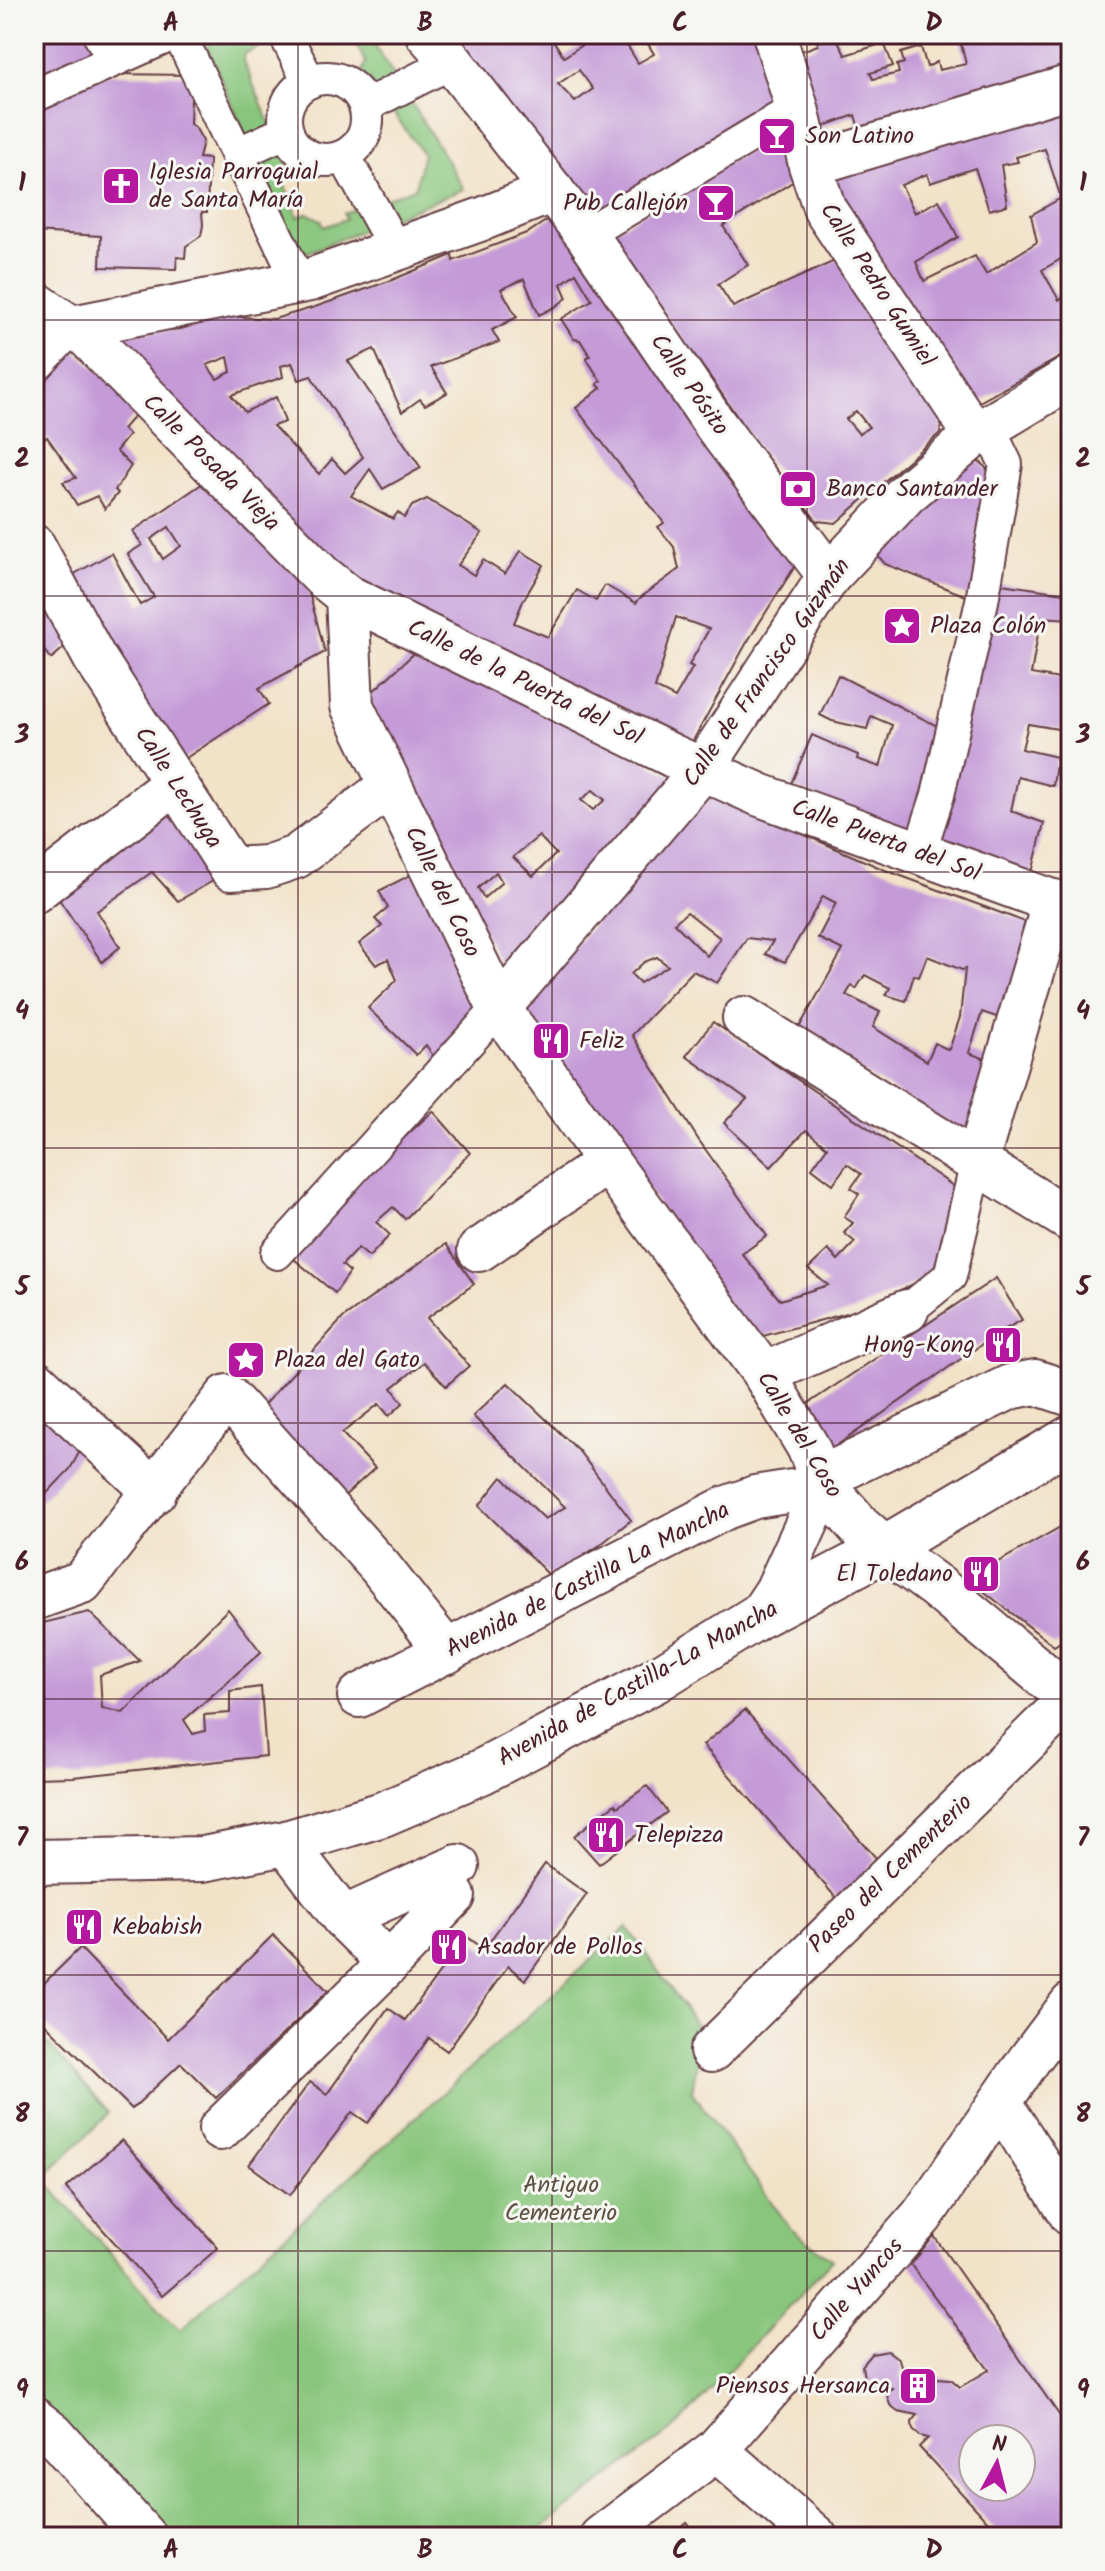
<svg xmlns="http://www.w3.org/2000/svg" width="1105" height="2571" font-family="Kalam,sans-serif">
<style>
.green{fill:#89c67d;stroke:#6a7254;stroke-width:2}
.building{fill:#c49ad7;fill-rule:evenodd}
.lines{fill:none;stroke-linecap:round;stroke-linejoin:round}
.pedestrian-casing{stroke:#633c43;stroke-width:36}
.minor-casing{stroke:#633c43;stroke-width:46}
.tertiary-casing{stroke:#633c43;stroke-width:48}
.primary-casing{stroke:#633c43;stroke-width:48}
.pedestrian{stroke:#fff;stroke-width:32}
.minor{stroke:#fff;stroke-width:42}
.tertiary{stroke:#fff;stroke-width:44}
.primary{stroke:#fff;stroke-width:44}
.grid{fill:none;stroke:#4a1f2b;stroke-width:2;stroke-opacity:0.55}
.labels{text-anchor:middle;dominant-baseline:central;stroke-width:6;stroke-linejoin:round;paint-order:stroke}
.poi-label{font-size:24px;fill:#4a1f2b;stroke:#f6f6f2;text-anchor:start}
.street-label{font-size:24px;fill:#4a1f2b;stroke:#f6f6f2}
.park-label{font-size:24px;fill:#5d5144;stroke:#f6f6f2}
.neatline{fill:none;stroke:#4a1f2b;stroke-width:3}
.grid-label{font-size:26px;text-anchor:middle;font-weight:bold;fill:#4a1f2b}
</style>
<rect width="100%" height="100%" fill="#f6f6f2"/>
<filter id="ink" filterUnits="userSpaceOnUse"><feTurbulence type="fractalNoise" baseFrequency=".0125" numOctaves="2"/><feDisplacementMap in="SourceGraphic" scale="16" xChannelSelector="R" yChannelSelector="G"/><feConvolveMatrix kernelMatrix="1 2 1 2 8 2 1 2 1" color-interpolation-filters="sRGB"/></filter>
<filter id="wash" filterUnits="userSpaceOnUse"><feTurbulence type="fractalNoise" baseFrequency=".006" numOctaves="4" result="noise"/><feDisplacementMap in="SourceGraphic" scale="32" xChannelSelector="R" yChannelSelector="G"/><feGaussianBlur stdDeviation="1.8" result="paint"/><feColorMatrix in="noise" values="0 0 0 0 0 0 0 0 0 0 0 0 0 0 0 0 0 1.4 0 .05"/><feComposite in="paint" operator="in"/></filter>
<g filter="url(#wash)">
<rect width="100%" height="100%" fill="#f2e2c8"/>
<g class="green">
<path d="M219,34H268L272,43L245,53L243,61L273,130L248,140L204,40Z"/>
<path d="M350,34H368L396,79L377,91L362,71L366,62Z"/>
<path d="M408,97L464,189L389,219L381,200L415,188L423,154L389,107Z"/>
<path d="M280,147L291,172L281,177L298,217L307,213L321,220L324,227L346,219L344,213L363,206L372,226L299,256L256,158Z"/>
<path d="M627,1927L701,2032L692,2092L791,2229L832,2260L679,2424L530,2537H176L34,2397V2028L109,2113L43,2178L164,2314L181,2329Z"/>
</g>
<g id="blocks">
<g class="building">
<path d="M34,34H94L102,46L34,94Z"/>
<path d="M443,34H549L564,57L589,40L586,34H620L638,63L654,54L642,34H755L781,99L593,214ZM579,70L593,89L575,102L558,84Z"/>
<path d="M824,34H835L845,55L884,43L893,66L870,73L873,79L899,73L897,65L904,63L901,53L921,47L927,67L937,62L939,70L966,64L960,40L982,34H1071V73L863,143L855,115L819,128L793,54L818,45L817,37Z"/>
<path d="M110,74L192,75L190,124L195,127L203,141L199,158L209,159L207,212H202L203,225L201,236L186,246L185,258L177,257L176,269L100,267L101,236L34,232V99Z"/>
<path d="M1071,96V183L1065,184L1071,212V266L1066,256L1042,270L1059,300L1071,293V351L965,410L889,274L831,177ZM1045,149L1061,198L1031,215L1037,242L986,274L975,256L924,281L916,262L958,237L939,200L915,213L901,185L927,174L930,183L975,168L989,210L1007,205L1001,165L1018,162L1016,157Z"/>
<path d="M781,132L788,141L797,179L723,226L748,265L718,284L733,307L839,259L943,413L940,433L836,523L817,521L755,443L711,378L613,243L614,231ZM856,411L869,427L859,434L846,419Z"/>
<path d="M561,211L796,553L795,566L746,644L689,748L465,644L312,554L113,351L116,334L181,329L224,316L274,319L315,307L392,280L452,255L453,261L529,232ZM576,273L592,300L561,319L574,339L580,340L590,356L586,358L601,381L597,384L601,388L576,408L664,523L658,527L674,547L679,569L640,598L636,603L605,585L596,601L577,590L548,637L514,623L523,601L544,565L521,551L505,574L483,560L474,575L458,565L482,533L427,499L412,506L404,518L398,512L393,519L351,496L370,469L383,489L421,468L348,361L374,349L402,412L420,399L425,405L447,393L431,367L499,342L492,330L517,317L501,289L524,279L539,315L555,307L567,298L561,284ZM228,357L231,372L217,379L207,365ZM292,363L299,380L311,376L363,457L345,473L332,459L319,474L273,426L285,422L276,397L245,412L231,395L283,377L281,366ZM676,617L709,629L689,665L693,667L675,698L655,688Z"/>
<path d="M67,344L141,408L123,429L129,435L116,451L131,466L115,490L118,493L105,509L97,496L77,505L63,482L76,478L47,437L34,447V379Z"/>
<path d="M970,460L982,463L996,482L971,598L885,564L879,557L880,548Z"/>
<path d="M209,479L307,585L325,652L259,688L269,704L175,765L60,582L112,553L140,605L154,597L128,554L142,545L133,531ZM169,527L181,546L163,559L151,539Z"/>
<path d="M34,566L76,637L51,659L41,647L34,653Z"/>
<path d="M994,583L1071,594V619L1041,617L1031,674L1071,681V721L1065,719L1064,730L1028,724L1022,749L1057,757L1053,786L1018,777L1011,811L1044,823L1030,881L935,849Z"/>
<path d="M424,644L679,780L505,974L368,696ZM593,790L605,800L593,810L581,800ZM539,836L556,854L533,876L513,857ZM496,872L502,882L484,898L478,888Z"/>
<path d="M838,675L943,729L919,839L790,786L812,735L858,755L857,759L880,767L892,725L871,716L867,729L832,721L820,715Z"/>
<path d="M704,791L885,870L1036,926L1008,1021L982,1012L969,1053L996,1063L975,1139L796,1033L843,950L818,938L836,903L823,896L785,962L765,954L773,941L747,938L717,983L693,971L632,1035L698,1139L767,1236L742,1254L780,1300L828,1285L808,1269L828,1250L838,1260L855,1242L844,1233L853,1223L844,1217L859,1194L851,1188L861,1174L847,1164L833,1184L812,1168L827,1147L806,1130L771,1167L724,1123L747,1099L686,1056L713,1022L959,1190L936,1274L851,1312L752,1339L523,1010ZM687,912L720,938L707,956L674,923ZM927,956L962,970L965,969L960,1017L949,1050L935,1043L927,1061L873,1027L880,1012L846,995L852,985L856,989L865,975L890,988L886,995L906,1001L914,975L919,977ZM657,957L668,966L640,983L631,974L644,962Z"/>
<path d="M166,806L218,878L178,901L152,872L97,911L120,947L102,962L52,889Z"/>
<path d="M416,872L482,1011L437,1062L426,1045L416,1055L368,1008L397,980L388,959L376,965L359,944L382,926L375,919L388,908L379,891Z"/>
<path d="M433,1111L470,1153L405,1219L393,1207L376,1222L390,1235L369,1257L358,1248L342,1265L350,1272L335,1293L289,1255L383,1157Z"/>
<path d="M446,1244L474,1284L427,1318L469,1366L446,1386L424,1362L392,1388L403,1403L389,1416L379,1404L342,1433L375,1468L340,1500L260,1409L343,1318Z"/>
<path d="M996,1278L1022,1320L998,1333L833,1448L803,1407Z"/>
<path d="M508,1383L578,1450L631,1520L600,1545L551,1577L479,1506L502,1477L545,1519L565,1507L473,1416Z"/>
<path d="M34,1399L84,1444L70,1469L34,1507Z"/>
<path d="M1071,1521V1635L1054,1646L968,1579Z"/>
<path d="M228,1609L261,1652L184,1720L193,1734L205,1731L204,1715L230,1713V1691L261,1687L266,1756L73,1777L34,1778V1625L89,1612L140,1661L100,1675L102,1708L123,1713Z"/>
<path d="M745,1710L877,1859L838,1900L703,1745Z"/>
<path d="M647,1786L667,1812L599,1864L574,1836L615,1804L617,1807Z"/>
<path d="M545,1864L587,1894L525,1980L508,1966L447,2051L429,2038L368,2123L352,2112L290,2195L249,2165L310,2082L327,2094L388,2008L405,2020L466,1936L484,1949Z"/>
<path d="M273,1935L328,1991L216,2098L181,2063L132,2109L34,2013V1993L80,1948L168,2039Z"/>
<path d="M122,2140L218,2248L162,2296L66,2188Z"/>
<path d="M934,2236L1071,2432V2525L1041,2537H1002L919,2447L928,2438L920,2436L913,2430L912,2422L918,2415L898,2411L890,2405L887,2395L892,2388L872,2386L864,2378L862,2366L872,2354L888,2351L899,2359L902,2370L900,2378L929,2386L937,2378L951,2379L960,2387L989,2370L911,2265ZM973,2439H1021V2487H973Z"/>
<path d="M687,2523L700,2537H671Z"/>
</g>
</g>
</g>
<g filter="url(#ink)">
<use href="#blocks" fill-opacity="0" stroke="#633c43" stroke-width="2"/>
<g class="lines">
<g class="pedestrian-casing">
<g id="pedestrian">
<path d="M99,34L114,60"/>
<path d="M179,34L299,282"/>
<path d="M285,34L309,82"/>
<circle cx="326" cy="119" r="41"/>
<path d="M34,96L173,34"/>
<path d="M365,106L452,62"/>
<path d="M237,154L287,131"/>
<path d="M344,156L396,250"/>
<path d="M586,234L797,108"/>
<path d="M919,853L938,795L982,601L1006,464L988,427"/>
<path d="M277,1253L499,1008"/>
<path d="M907,1311L950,1276L977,1162"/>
</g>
</g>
<g class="minor-casing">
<g id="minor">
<path d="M427,34L452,62L586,234L716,426L829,576"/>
<path d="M774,34L797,108L810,165L825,210L975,435"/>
<path d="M810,165L1071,86"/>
<path d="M34,302L68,325"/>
<path d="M68,325L77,326L310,280L485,218L553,191"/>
<path d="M77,326L322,576L347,596L673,756L760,795L1071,908"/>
<path d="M34,361L68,325"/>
<path d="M34,546L94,657L231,869L266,867L296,857L390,786"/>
<path d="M347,596L352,706L499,1008L608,1162L764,1374L808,1447L824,1486"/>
<path d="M34,892L175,783"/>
<path d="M499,1008L703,769L829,576L906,494L975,435L1071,377"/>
<path d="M744,1018L1071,1221"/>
<path d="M977,1162L1054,901"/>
<path d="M479,1250L608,1162"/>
<path d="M764,1374L907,1311"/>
<path d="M34,1380L155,1492"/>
<path d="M34,1599L82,1582L227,1396L380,1567L447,1652"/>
<path d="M760,1615L776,1591L824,1486"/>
<path d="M359,1696L725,1508L755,1497L824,1486"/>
<path d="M286,1843L343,1918L458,1866"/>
<path d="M343,1918L389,1963L454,1896"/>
<path d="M711,2051L1071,1698"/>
<path d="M1000,2102L1071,2215"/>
<path d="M220,2129L389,1963"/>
<path d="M34,2419L53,2434L145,2537"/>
<path d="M716,2450L816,2537"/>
<path d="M601,2537L716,2450L922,2216L1029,2060L1071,2004"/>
</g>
</g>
<g class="tertiary-casing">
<path id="tertiary" d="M1071,1394L1035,1382L1010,1387L841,1469L830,1477L824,1486L859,1526L884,1548L937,1587L1071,1698"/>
</g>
<g class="primary-casing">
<path id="primary" d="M34,1862L203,1859L286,1843L383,1814L481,1772L656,1680L760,1615L859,1563L1071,1438"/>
</g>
<use href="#pedestrian" class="pedestrian"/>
<use href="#minor" class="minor"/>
<use href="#tertiary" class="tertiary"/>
<use href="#primary" class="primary"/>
</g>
</g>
<path class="grid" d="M298,34V2537M552,34V2537M807,34V2537M34,320H1071M34,596H1071M34,872H1071M34,1148H1071M34,1423H1071M34,1699H1071M34,1975H1071M34,2251H1071"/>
<defs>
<g id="bar-square" transform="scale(2)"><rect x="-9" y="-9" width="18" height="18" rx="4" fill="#b5179e" stroke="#f6f6f2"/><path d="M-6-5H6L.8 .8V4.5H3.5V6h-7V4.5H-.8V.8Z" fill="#fff"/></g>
<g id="church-square" transform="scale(2)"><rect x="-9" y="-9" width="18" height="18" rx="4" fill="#b5179e" stroke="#f6f6f2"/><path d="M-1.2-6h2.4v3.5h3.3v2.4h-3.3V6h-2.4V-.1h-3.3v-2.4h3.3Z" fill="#fff"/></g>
<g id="bank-square" transform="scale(2)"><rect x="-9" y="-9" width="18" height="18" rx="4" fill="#b5179e" stroke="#f6f6f2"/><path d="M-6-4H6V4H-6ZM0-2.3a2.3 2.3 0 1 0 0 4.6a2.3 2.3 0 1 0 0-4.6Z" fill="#fff"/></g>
<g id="sight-square" transform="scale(2)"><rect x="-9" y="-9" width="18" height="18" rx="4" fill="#b5179e" stroke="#f6f6f2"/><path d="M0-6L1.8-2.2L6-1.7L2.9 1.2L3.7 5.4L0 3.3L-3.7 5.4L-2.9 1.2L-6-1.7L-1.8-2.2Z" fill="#fff"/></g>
<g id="restaurant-square" transform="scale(2)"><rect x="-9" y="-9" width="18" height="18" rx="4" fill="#b5179e" stroke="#f6f6f2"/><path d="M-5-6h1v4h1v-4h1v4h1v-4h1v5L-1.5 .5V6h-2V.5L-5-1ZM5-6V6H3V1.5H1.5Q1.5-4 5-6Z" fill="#fff"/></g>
<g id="building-square" transform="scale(2)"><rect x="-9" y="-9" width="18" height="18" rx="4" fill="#b5179e" stroke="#f6f6f2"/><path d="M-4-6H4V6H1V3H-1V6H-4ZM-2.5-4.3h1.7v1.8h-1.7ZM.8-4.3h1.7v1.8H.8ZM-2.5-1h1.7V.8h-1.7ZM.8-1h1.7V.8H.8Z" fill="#fff"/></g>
</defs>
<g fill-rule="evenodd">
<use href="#bar-square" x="777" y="136"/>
<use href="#church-square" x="121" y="186"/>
<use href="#bar-square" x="716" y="203"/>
<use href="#bank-square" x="798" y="489"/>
<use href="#sight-square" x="902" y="626"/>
<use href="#restaurant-square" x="551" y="1041"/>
<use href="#restaurant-square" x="1003" y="1345"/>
<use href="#sight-square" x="246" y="1360"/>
<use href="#restaurant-square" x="981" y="1574"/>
<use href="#restaurant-square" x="606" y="1835"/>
<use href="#restaurant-square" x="84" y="1927"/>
<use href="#restaurant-square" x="449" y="1947"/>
<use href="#building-square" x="918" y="2386"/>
</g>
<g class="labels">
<g class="poi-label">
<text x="805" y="136">Son Latino</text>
<text x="149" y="172">Iglesia Parroquial<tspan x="149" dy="28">de Santa María</tspan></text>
<text x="688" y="203" text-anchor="end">Pub Callejón</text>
<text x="826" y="489">Banco Santander</text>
<text x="930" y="626">Plaza Colón</text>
<text x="579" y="1041">Feliz</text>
<text x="975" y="1345" text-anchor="end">Hong-Kong</text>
<text x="274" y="1360">Plaza del Gato</text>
<text x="953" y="1574" text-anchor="end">El Toledano</text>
<text x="634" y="1835">Telepizza</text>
<text x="112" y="1927">Kebabish</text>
<text x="477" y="1947">Asador de Pollos</text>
<text x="890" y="2386" text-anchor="end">Piensos Hersanca</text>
</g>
<g class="street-label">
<text transform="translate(877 285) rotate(57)">Calle Pedro Gumiel</text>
<text transform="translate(689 385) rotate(55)">Calle Pósito</text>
<text transform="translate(211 463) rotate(45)">Calle Posada Vieja</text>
<text transform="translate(767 673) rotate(-55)">Calle de Francisco Guzmán</text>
<text transform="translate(525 683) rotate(26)">Calle de la Puerta del Sol</text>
<text transform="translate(178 788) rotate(57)">Calle Lechuga</text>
<text transform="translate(886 841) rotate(20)">Calle Puerta del Sol</text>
<text transform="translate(442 892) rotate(64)">Calle del Coso</text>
<text transform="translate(799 1435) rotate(59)">Calle del Coso</text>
<text transform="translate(588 1580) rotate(-27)">Avenida de Castilla La Mancha</text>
<text transform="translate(638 1684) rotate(-29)">Avenida de Castilla-La Mancha</text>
<text transform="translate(891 1874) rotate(-44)">Paseo del Cementerio</text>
<text transform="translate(857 2290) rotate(-49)">Calle Yuncos</text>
</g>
<g class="park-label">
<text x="561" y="2185">Antiguo<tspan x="561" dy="28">Cementerio</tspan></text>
</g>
</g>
<rect width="1105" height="2571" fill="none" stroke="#f6f6f2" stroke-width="88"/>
<g transform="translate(997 2463) rotate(7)"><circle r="38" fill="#f6f6f2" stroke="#b1a0a2" stroke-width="2"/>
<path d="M0-6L14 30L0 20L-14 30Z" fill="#b5179e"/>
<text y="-12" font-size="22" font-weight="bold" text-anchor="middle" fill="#4a1f2b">N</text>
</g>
<rect x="44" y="44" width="1017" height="2483" class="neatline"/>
<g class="grid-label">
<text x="171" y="31">A</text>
<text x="425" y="31">B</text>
<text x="680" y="31">C</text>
<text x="934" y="31">D</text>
<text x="22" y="191">1</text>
<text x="1083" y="191">1</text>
<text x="22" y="467">2</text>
<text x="1083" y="467">2</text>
<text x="22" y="743">3</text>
<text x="1083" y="743">3</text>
<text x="22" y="1019">4</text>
<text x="1083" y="1019">4</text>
<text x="22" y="1295">5</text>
<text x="1083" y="1295">5</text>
<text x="22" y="1570">6</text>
<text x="1083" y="1570">6</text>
<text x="22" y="1846">7</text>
<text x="1083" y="1846">7</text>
<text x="22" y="2122">8</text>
<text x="1083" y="2122">8</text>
<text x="22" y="2398">9</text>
<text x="1083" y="2398">9</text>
<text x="171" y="2558">A</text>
<text x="425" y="2558">B</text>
<text x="680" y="2558">C</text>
<text x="934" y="2558">D</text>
</g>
</svg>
